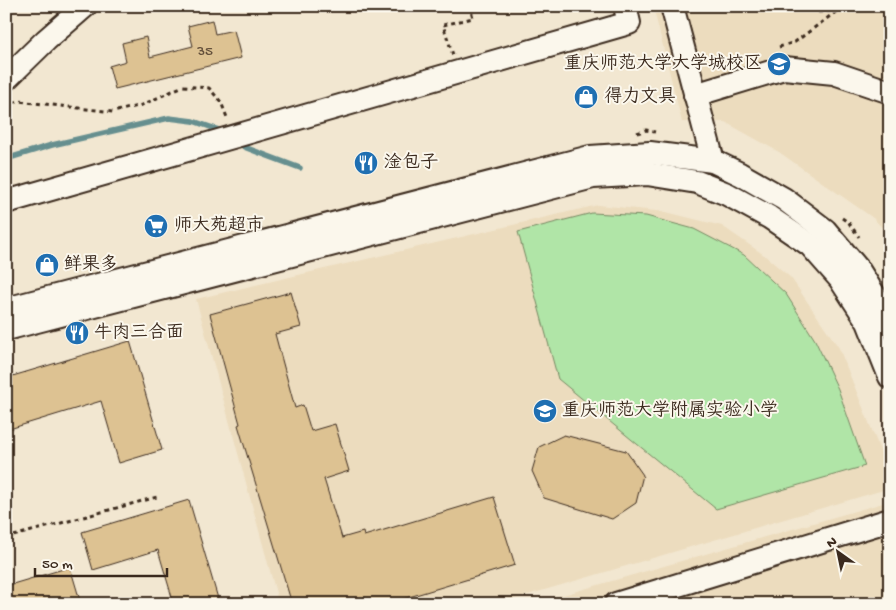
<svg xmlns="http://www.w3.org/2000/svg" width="896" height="610" font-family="'Gochi Hand','LXGW WenKai TC',sans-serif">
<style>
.built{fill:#ecdcbe}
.green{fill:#b0e5a7;stroke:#768862}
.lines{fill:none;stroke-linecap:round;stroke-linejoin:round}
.stream{stroke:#668f8f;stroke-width:5.5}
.building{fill:#ddc292;stroke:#3b2a1e}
.minor-casing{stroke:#3b2a1e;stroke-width:26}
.path{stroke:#3b2a1e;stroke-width:3;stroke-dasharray:4 4;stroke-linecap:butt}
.minor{stroke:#fbf7ec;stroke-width:22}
.labels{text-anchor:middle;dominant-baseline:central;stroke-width:4;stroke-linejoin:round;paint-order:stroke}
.number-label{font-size:15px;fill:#64503b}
.poi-label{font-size:18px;fill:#3b2a1e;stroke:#fbf7ec;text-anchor:start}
</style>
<rect width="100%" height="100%" fill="#f2e7d1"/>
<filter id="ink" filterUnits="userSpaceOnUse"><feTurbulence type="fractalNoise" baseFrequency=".02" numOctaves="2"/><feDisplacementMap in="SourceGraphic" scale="10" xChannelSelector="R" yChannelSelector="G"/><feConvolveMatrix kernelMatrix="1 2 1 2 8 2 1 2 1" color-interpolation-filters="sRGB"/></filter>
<g filter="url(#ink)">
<g class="built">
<path d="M653,6H890V236L873,218L779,152L725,122H682Z"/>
<path d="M598,205L666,212L722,226L764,255L791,278L839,348L890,475V488L497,604H279L196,299Z"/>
<path d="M890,501V604H532Z"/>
</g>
<path class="green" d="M592,213L646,216L694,229L744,255L786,294L815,340L838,389L865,466L716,509L558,379L518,232Z"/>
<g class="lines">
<g class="stream">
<path d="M244,147L300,168"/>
<path d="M6,159L52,145L169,118L193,121L222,131"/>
</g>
</g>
<g class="building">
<path d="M212,20L215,34L234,30L241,58L115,89L109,66L126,61L122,43L146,37L150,57L193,46L188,26Z"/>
<path d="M291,292L301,327L275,334L295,408L303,405L311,431L335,424L349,471L324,479L342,538L363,532L364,536L494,497L515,565L386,604H292L238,425L240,424L210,314Z"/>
<path d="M130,341L162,450L119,463L101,401L6,430V378Z"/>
<path d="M564,435L626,451L643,475L636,503L612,519L544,498L532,471L539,447Z"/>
<path d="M189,500L219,602L212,604H174L158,550L93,570L82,532Z"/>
<path d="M70,567L81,604H6V586Z"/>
</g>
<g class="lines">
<g class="minor-casing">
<g id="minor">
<path d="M672,6L713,161"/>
<path d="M6,79L46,40L85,6"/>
<path d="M695,95L784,68L834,73L890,92"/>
<path d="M6,202L629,23L625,6"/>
<path d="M6,309L590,157L650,153L713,161L740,174L784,199L825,230L858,269L885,312L890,324"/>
<path d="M6,329L593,177L647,174L697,182L727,194L769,217L810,245L840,279L868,322L890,377"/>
<path d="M616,604L890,520"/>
</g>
</g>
<g class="path">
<path d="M813,6L819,12L837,11"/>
<path d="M779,47L795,42L837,11L854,6"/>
<path d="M453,55L443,25L473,18L470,6"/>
<path d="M6,106L18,101L113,112L142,105L183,86L209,88L221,102L228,120"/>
<path d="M637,133L646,130L655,132"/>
<path d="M842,218L849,223L859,237"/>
<path d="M6,538L157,497"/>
</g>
<use href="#minor" class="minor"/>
</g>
</g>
<defs>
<g id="university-disc" transform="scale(1.25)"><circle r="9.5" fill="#1f6fb2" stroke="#fbf7ec"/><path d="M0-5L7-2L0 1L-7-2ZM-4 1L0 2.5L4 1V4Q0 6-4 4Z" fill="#fff"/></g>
<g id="shop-disc" transform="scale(1.25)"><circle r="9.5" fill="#1f6fb2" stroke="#fbf7ec"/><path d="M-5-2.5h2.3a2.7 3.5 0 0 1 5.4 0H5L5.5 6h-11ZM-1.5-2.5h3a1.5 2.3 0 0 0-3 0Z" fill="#fff"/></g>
<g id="restaurant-disc" transform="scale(1.25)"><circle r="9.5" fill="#1f6fb2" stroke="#fbf7ec"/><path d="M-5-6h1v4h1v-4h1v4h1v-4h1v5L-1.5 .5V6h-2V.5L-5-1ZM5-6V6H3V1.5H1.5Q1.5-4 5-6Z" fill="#fff"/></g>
<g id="supermarket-disc" transform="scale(1.25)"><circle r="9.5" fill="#1f6fb2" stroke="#fbf7ec"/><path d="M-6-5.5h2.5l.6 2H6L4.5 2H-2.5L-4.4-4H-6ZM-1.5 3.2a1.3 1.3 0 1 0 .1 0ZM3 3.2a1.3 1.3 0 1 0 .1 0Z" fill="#fff"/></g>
<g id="school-disc" transform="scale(1.25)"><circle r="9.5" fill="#1f6fb2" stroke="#fbf7ec"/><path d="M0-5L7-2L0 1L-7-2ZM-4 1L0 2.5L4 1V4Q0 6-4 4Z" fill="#fff"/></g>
</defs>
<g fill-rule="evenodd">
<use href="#university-disc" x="779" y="64"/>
<use href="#shop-disc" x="586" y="97"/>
<use href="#restaurant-disc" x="366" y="163"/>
<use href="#supermarket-disc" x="156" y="226"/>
<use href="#shop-disc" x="47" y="265"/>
<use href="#restaurant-disc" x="77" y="333"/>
<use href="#school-disc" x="545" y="411"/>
</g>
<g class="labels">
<g class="number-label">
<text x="205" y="52">35</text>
</g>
<g class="poi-label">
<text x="762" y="64" text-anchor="end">重庆师范大学大学城校区</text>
<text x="604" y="97">得力文具</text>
<text x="384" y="163">淦包子</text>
<text x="174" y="226">师大苑超市</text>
<text x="64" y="265">鲜果多</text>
<text x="94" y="333">牛肉三合面</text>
<text x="562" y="411">重庆师范大学附属实验小学</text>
</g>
</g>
<rect width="896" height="610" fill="none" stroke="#fbf7ec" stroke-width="25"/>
<rect x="12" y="12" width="871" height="585" fill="none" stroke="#3b2a1e" stroke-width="2" filter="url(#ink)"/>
<g transform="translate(838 552) rotate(327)" stroke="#fbf7ec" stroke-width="4" paint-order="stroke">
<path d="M0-4L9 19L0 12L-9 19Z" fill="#3b2a1e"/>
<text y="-8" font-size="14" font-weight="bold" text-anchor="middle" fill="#3b2a1e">N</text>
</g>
<path d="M35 568v8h132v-8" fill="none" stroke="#3b2a1e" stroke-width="2.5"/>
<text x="42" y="568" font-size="15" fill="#3b2a1e" stroke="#fbf7ec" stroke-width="4" paint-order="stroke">50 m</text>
</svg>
